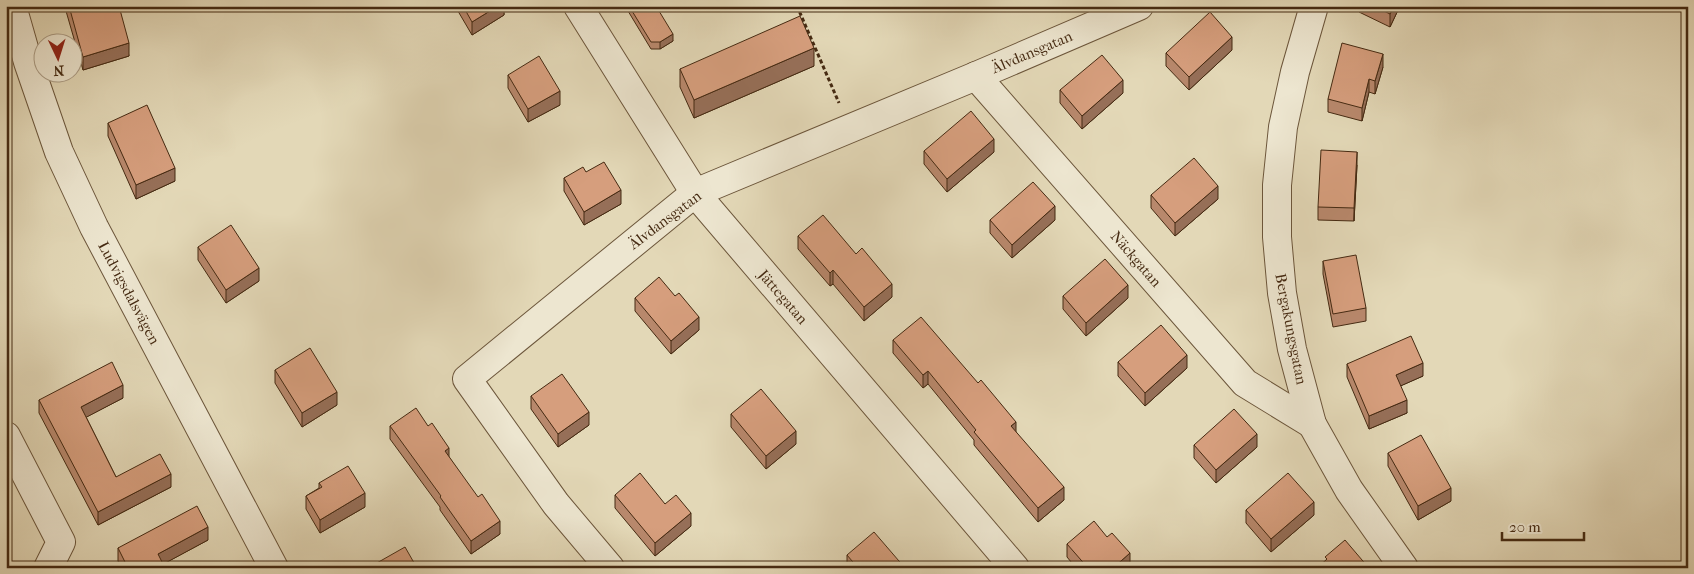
<svg xmlns="http://www.w3.org/2000/svg" width="1694" height="574" font-family="'IM FELL French Canon',serif">
<style>
.lines{fill:none;stroke-linecap:round;stroke-linejoin:round}
.minor-casing{stroke:#6c563b;stroke-width:30}
.path{stroke:#452a12;stroke-width:3;stroke-dasharray:4 2.5;stroke-linecap:butt}
.minor{stroke:#ede6d0;stroke-width:28}
.wall{fill:#b8886c;stroke:#452a12}
.shaded-wall{fill:#966f58;stroke:#452a12}
.building{fill:#d69e7d;stroke:#452a12}
.labels{text-anchor:middle;dominant-baseline:central;stroke-width:4;stroke-linejoin:round;paint-order:stroke}
.street-label{font-size:15px;fill:#452a12;stroke:#ede6d0}
</style>
<rect width="100%" height="100%" fill="#e3d8b7"/>
<filter id="stains"><feTurbulence type="fractalNoise" baseFrequency=".004" numOctaves="4"/><feColorMatrix values="0 0 0 0 .2 0 0 0 0 .09 0 0 0 0 .02 0 0 0 .5 -.17"/></filter>
<radialGradient id="worn" r=".72"><stop offset=".6" stop-color="#630" stop-opacity="0"/><stop offset="1" stop-color="#630" stop-opacity=".3"/></radialGradient>
<g class="lines">
<g class="minor-casing">
<g id="minor">
<path d="M12,6L28,62L59,152L94,227L274,568"/>
<path d="M578,6L695,193L1015,568"/>
<path d="M1314,6L1295,72L1283,127L1277,185V237L1282,293L1292,349L1312,424L1349,490L1404,568"/>
<path d="M976,76L1245,383L1312,424"/>
<path d="M6,436L61,542L48,568"/>
<path d="M610,568L556,504L467,379L695,193L976,76L1139,6"/>
</g>
</g>
<path class="path" d="M797,6L839,103"/>
<use href="#minor" class="minor"/>
</g>
<g class="wall">
<path d="M66,6H119L129,56L83,70L66,11Z"/>
<path d="M455,6H504V15L472,35Z"/>
<path d="M625,6H656L673,41L660,49H651Z"/>
<path d="M1359,6H1400L1390,27L1359,12Z"/>
<path d="M1232,50L1189,90L1166,66V53Z"/>
<path d="M814,66L694,118L680,87V69Z"/>
<path d="M1383,67L1375,94L1369,92L1362,121L1328,112V99Z"/>
<path d="M508,75L560,105L528,122L508,88Z"/>
<path d="M1060,90L1123,93L1082,129L1060,103Z"/>
<path d="M108,123L175,181L136,199L108,136Z"/>
<path d="M924,151L994,152L947,192L924,164Z"/>
<path d="M1357,165L1354,221L1318,220V207Z"/>
<path d="M586,172L621,204L584,225L564,191V178Z"/>
<path d="M1151,195L1218,199L1175,236L1151,208Z"/>
<path d="M990,220H1055L1012,258L990,233Z"/>
<path d="M798,236L856,254L892,297L864,321L833,284L830,286L798,249Z"/>
<path d="M198,247L259,281L226,303L198,260Z"/>
<path d="M1323,261L1366,308V321L1333,327L1323,274Z"/>
<path d="M675,296L699,330L671,354L635,311V298Z"/>
<path d="M1063,296L1128,298L1086,336L1063,309Z"/>
<path d="M893,340L1016,432L1064,500L1038,522L974,445V440L928,384L923,388L893,353Z"/>
<path d="M1118,362L1187,368L1145,406L1118,376Z"/>
<path d="M1347,364L1423,376L1400,386L1407,413L1369,429L1347,377Z"/>
<path d="M275,370L337,405L302,427L275,383Z"/>
<path d="M531,396L589,425L558,447L531,409Z"/>
<path d="M123,398L86,417L116,477L171,487L98,525L39,413V400Z"/>
<path d="M731,414L796,444L766,469L731,427Z"/>
<path d="M390,426L449,457L500,534L471,554L440,510V507L390,439Z"/>
<path d="M1194,445L1257,447L1216,483L1194,458Z"/>
<path d="M1388,453L1451,501L1418,520L1388,466Z"/>
<path d="M319,483L365,507L320,533L306,509V496L319,488Z"/>
<path d="M615,495L665,504L691,526L655,556L615,508Z"/>
<path d="M1246,510L1314,515L1271,552L1246,523Z"/>
<path d="M208,540L163,564L165,568H121L118,561V548Z"/>
<path d="M1067,544L1130,566L1128,568H1076L1067,557Z"/>
<path d="M847,555L905,568H847Z"/>
</g>
<g class="shaded-wall">
<path d="M498,6H504V15L472,35V22Z"/>
<path d="M1394,6H1400L1390,27V14Z"/>
<path d="M673,34V41L660,49V42Z"/>
<path d="M1232,37V50L1189,90V77Z"/>
<path d="M129,43V56L83,70V57Z"/>
<path d="M814,48V66L694,118V100Z"/>
<path d="M1383,54V67L1375,94V81Z"/>
<path d="M1369,79V92L1362,121V108Z"/>
<path d="M1123,80V93L1082,129V116Z"/>
<path d="M560,91V105L528,122V109Z"/>
<path d="M994,139V152L947,192V179Z"/>
<path d="M1357,152V165L1354,221V208Z"/>
<path d="M175,168V181L136,199V185Z"/>
<path d="M1218,186V199L1175,236V223Z"/>
<path d="M621,190V204L584,225V212Z"/>
<path d="M1055,206V220L1012,258V245Z"/>
<path d="M259,268V281L226,303V290Z"/>
<path d="M833,270V284L830,286V273Z"/>
<path d="M892,284V297L864,321V307Z"/>
<path d="M1128,285V298L1086,336V323Z"/>
<path d="M699,317V330L671,354V341Z"/>
<path d="M1187,355V368L1145,406V393Z"/>
<path d="M1423,363V376L1396,388V375Z"/>
<path d="M928,371V384L923,388V375Z"/>
<path d="M123,385V398L81,420V407Z"/>
<path d="M337,392V405L302,427V413Z"/>
<path d="M1407,400V413L1369,429V416Z"/>
<path d="M589,412V425L558,447V434Z"/>
<path d="M1016,422V435L1011,426Z"/>
<path d="M796,431V444L766,469V456Z"/>
<path d="M1257,434V447L1216,483V470Z"/>
<path d="M449,448V461L445,451Z"/>
<path d="M171,474V487L98,525V512Z"/>
<path d="M1064,487V500L1038,522V508Z"/>
<path d="M1451,488V501L1418,520V506Z"/>
<path d="M365,493V507L320,533V520Z"/>
<path d="M1314,502V515L1271,552V539Z"/>
<path d="M691,513V526L655,556V543Z"/>
<path d="M500,521V534L471,554V541Z"/>
<path d="M208,527V540L158,567V554Z"/>
<path d="M1130,553V566L1128,568H1113Z"/>
</g>
<g class="building">
<path d="M69,6H119L129,43L83,57Z"/>
<path d="M463,6H498L472,22Z"/>
<path d="M629,6H656L673,34L660,42H651Z"/>
<path d="M1374,6H1394L1390,14Z"/>
<path d="M1210,12L1232,37L1189,77L1166,53Z"/>
<path d="M800,16L814,48L694,100L680,69Z"/>
<path d="M1342,43L1383,54L1375,81L1369,79L1362,108L1328,99Z"/>
<path d="M1102,55L1123,80L1082,116L1060,90Z"/>
<path d="M539,56L560,91L528,109L508,75Z"/>
<path d="M147,105L175,168L136,185L108,123Z"/>
<path d="M971,111L994,139L947,179L924,151Z"/>
<path d="M1321,150L1357,152L1354,208L1318,207Z"/>
<path d="M1194,158L1218,186L1175,223L1151,195Z"/>
<path d="M604,162L621,190L584,212L564,178L583,167L586,172Z"/>
<path d="M1033,182L1055,206L1012,245L990,220Z"/>
<path d="M823,215L856,254L862,248L892,284L864,307L833,270L830,273L798,236Z"/>
<path d="M231,225L259,268L226,290L198,247Z"/>
<path d="M1356,255L1366,308L1333,314L1323,261Z"/>
<path d="M1105,259L1128,285L1086,323L1063,296Z"/>
<path d="M659,277L675,296L679,293L699,317L671,341L635,298Z"/>
<path d="M921,317L978,383L981,380L1016,422L1011,426L1064,487L1038,508L974,432L976,430L928,371L923,375L893,340Z"/>
<path d="M1161,325L1187,355L1145,393L1118,362Z"/>
<path d="M1411,336L1423,363L1396,375L1407,400L1369,416L1347,364Z"/>
<path d="M310,348L337,392L302,413L275,370Z"/>
<path d="M112,362L123,385L81,407L116,477L160,454L171,474L98,512L39,400Z"/>
<path d="M562,374L589,412L558,434L531,396Z"/>
<path d="M761,389L796,431L766,456L731,414Z"/>
<path d="M416,408L428,426L432,423L449,448L445,451L478,497L482,494L500,521L471,541L440,497L441,496L390,426Z"/>
<path d="M1234,409L1257,434L1216,470L1194,445Z"/>
<path d="M1421,435L1451,488L1418,506L1388,453Z"/>
<path d="M348,466L365,493L320,520L306,496L322,487L319,483Z"/>
<path d="M640,473L665,504L676,495L691,513L655,543L615,495Z"/>
<path d="M1288,473L1314,502L1271,539L1246,510Z"/>
<path d="M197,506L208,527L158,554L165,568H128L118,548Z"/>
<path d="M1094,521L1107,537L1112,533L1130,553L1113,568H1088L1067,544Z"/>
<path d="M874,532L905,568H858L847,555Z"/>
<path d="M1345,540L1368,567L1367,568H1317L1327,559L1325,557Z"/>
<path d="M405,547L417,568H368Z"/>
</g>
<g class="labels">
<g class="street-label">
<text transform="translate(1032 52) rotate(-23)">Älvdansgatan</text>
<text transform="translate(665 220) rotate(-37)">Älvdansgatan</text>
<text transform="translate(1136 259) rotate(49)">Näckgatan</text>
<text transform="translate(129 293) rotate(62)">Ludvigsdalsvägen</text>
<text transform="translate(783 297) rotate(49)">Jättegatan</text>
<text transform="translate(1291 329) rotate(79)">Bergakungsgatan</text>
</g>
</g>
<rect width="1694" height="574" fill="none" stroke="#e3d8b7" stroke-width="25"/>
<rect x="8" y="8" width="1679" height="559" fill="none" stroke="#452a12" stroke-width="2.5"/>
<rect x="12" y="12" width="1669" height="549" fill="none" stroke="#452a12"/>
<g transform="translate(58 58) rotate(176)"><circle r="24" fill="#ede6d0" stroke="#aa9b84"/>
<path d="M0-4L9 19L0 12L-9 19Z" fill="#8f2418"/>
<text y="-8" font-size="14" font-weight="bold" text-anchor="middle" fill="#452a12">N</text>
</g>
<path d="M1502 532v8h82v-8" fill="none" stroke="#452a12" stroke-width="2.5"/>
<text x="1509" y="532" font-size="15" fill="#452a12" stroke="#ede6d0" stroke-width="4" paint-order="stroke">20 m</text>
<rect width="100%" height="100%" filter="url(#stains)"/>
<rect width="100%" height="100%" fill="url(#worn)"/>
</svg>
